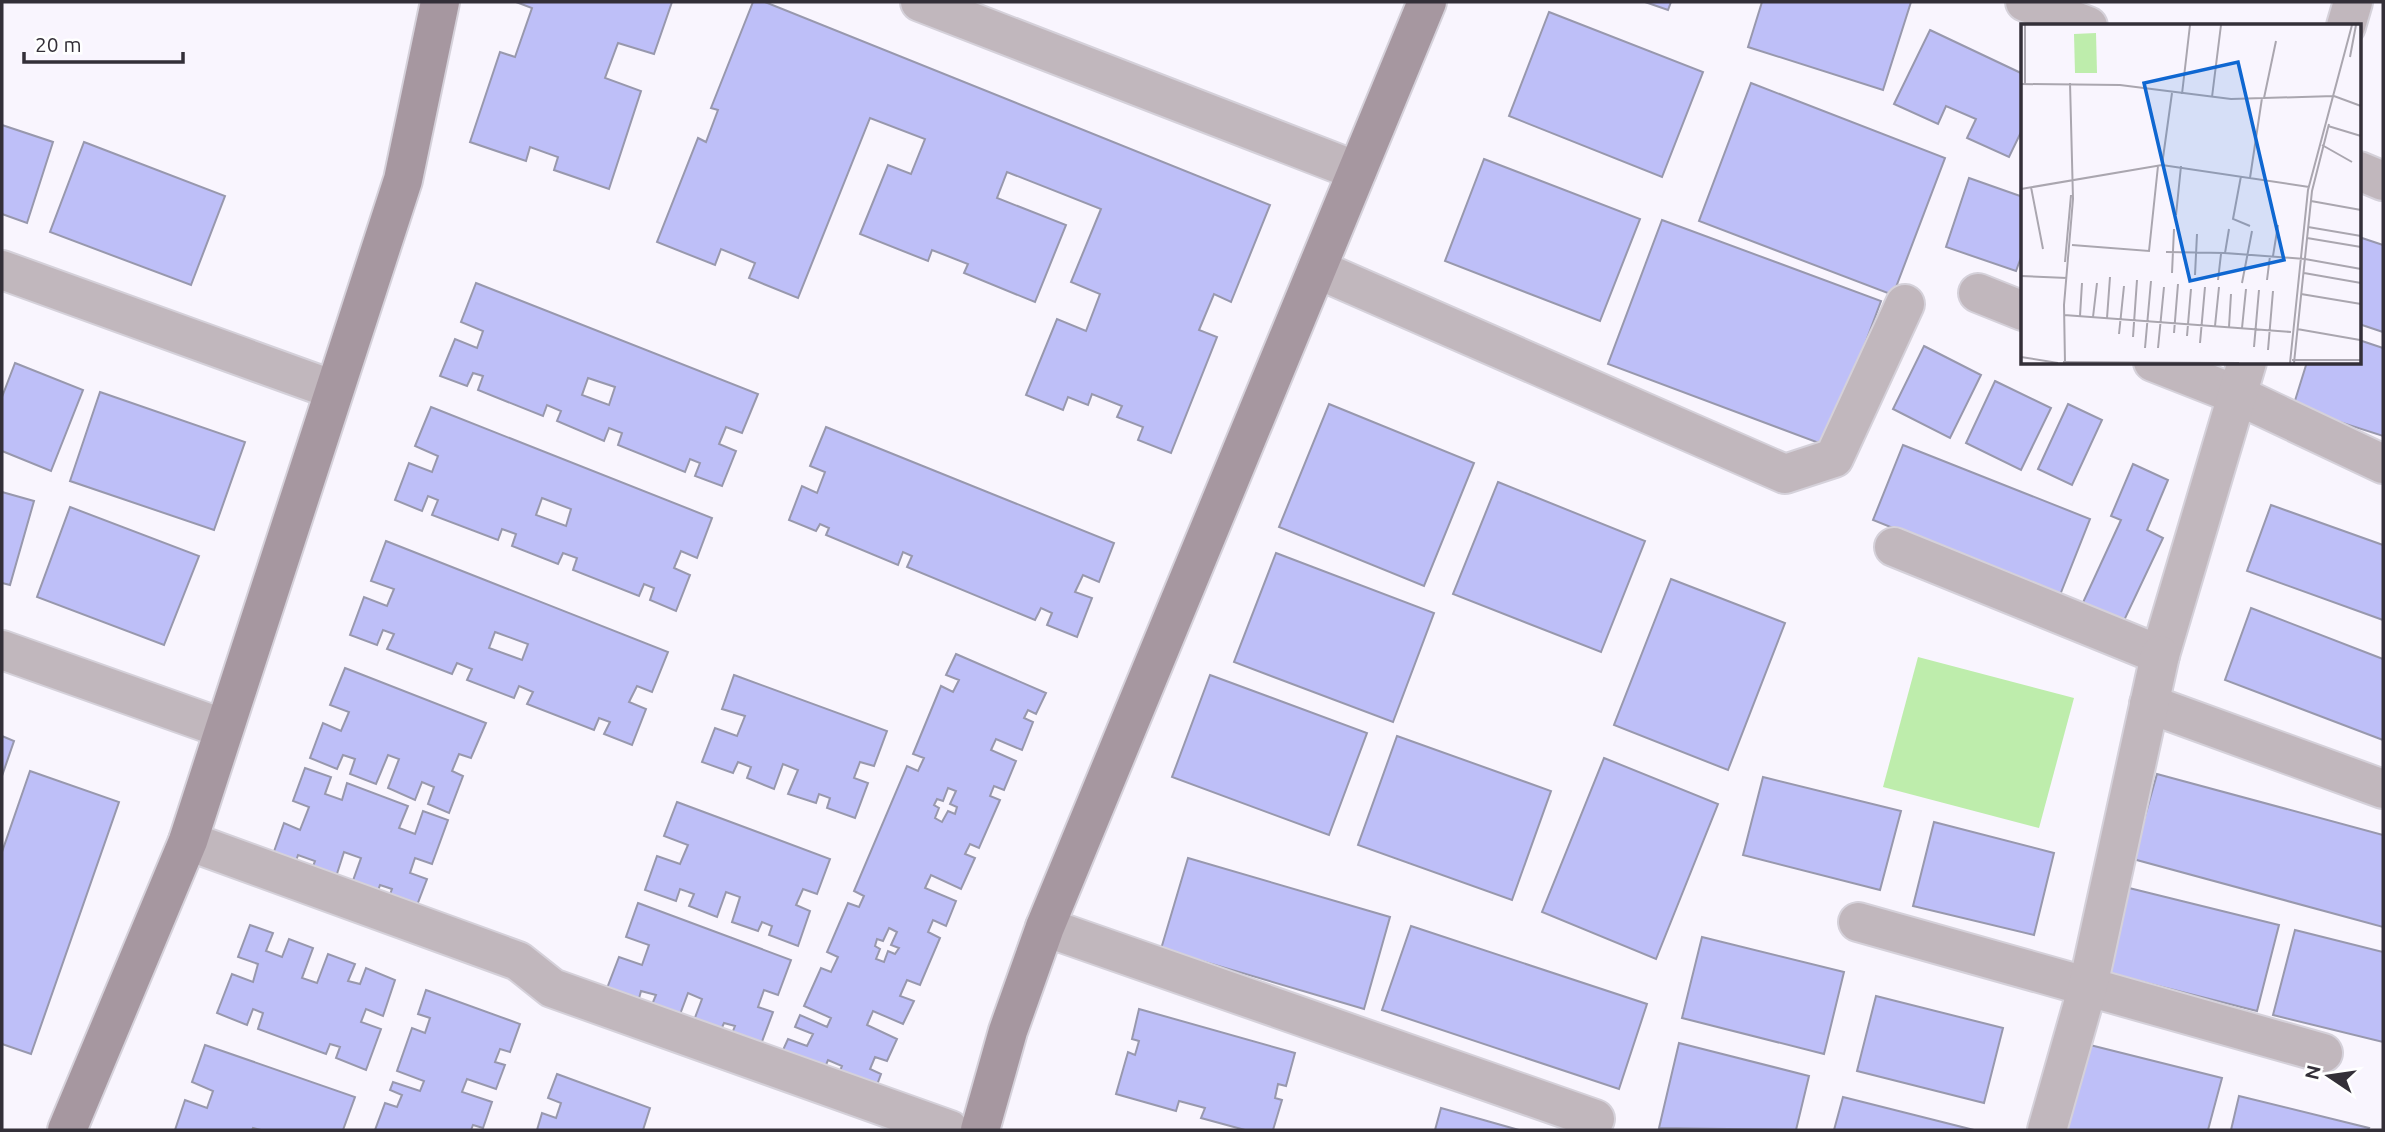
<svg xmlns="http://www.w3.org/2000/svg" width="2385" height="1132" font-family="Ubuntu,sans-serif">
<style>
.green{fill:#beedac}
.building{fill:#bebff8;stroke:#9898ad;stroke-width:2;fill-rule:evenodd}
.lines{fill:none;stroke-linecap:round;stroke-linejoin:round}
.street-casing{stroke:#d5d1da;stroke-width:42}
.secondary-casing{stroke:#d5d1da;stroke-width:42}
.street{stroke:#c1b7bd;stroke-width:38}
.secondary{stroke:#a697a0;stroke-width:38}
.inset-road{fill:none;stroke:#aaa6af;stroke-width:2}
.view{fill:#0f67d1;fill-opacity:0.15;stroke:#0f67d1;stroke-width:3.5}
.inset-edge{fill:none;stroke:#332f38;stroke-width:3.5}
</style>
<rect width="100%" height="100%" fill="#f9f5fe"/>
<path class="green" d="M1918,657L2074,698L2039,828L1883,787Z"/>
<g class="building">
<path d="M516,2H672L654,54L618,43L605,78L641,91L609,189L554,170L558,157L530,147L526,161L470,142L500,52L515,57L532,8Z"/>
<path d="M753,2H765L1270,205L1231,302L1214,294L1199,330L1217,337L1171,453L1138,440L1143,427L1117,417L1122,406L1092,394L1088,405L1068,397L1063,410L1026,395L1057,319L1086,331L1100,294L1071,282L1101,209L1007,172L997,198L1066,225L1035,302L964,273L968,264L932,250L928,261L860,234L888,165L911,174L925,139L870,118L798,298L749,278L755,263L721,249L715,265L657,242L698,138L706,142L718,110L711,108Z"/>
<path d="M1645,2H1671L1668,10Z"/>
<path d="M1762,2H1911L1883,90L1748,47Z"/>
<path d="M1549,12L1703,72L1662,177L1509,116Z"/>
<path d="M1930,30L2023,74V128L2009,157L1967,138L1976,119L1946,106L1938,124L1894,104Z"/>
<path d="M1751,83L1945,158L1893,295L1699,221Z"/>
<path d="M2,125L53,142L27,223L2,214Z"/>
<path d="M84,142L225,196L191,285L50,232Z"/>
<path d="M1484,159L1640,219L1600,321L1445,261Z"/>
<path d="M1969,178L2023,197V252L2016,271L1946,247Z"/>
<path d="M1662,220L1881,301L1827,446L1608,364Z"/>
<path d="M2359,237L2383,245V332L2359,324Z"/>
<path d="M476,283L758,394L742,433L726,427L719,444L736,451L722,486L695,476L700,463L690,459L685,472L618,445L622,433L609,428L604,441L557,421L561,411L547,405L543,416L478,390L483,376L473,373L467,386L440,376L455,339L477,348L483,331L461,322ZM588,378L615,387L609,405L582,395Z"/>
<path d="M2359,340L2383,348V436L2293,407L2307,362H2359Z"/>
<path d="M1924,346L1981,375L1950,438L1893,409Z"/>
<path d="M15,363L83,390L51,471L2,451V397Z"/>
<path d="M1995,381L2051,408L2021,470L1966,443Z"/>
<path d="M100,392L245,442L214,530L70,481Z"/>
<path d="M1329,404L1474,463L1424,586L1279,527Z"/>
<path d="M2068,404L2102,420L2072,485L2038,469Z"/>
<path d="M431,407L712,518L697,558L681,551L674,568L690,575L676,611L650,600L654,588L644,584L639,596L573,570L577,558L563,553L558,564L512,546L516,534L502,529L498,540L432,515L438,500L428,496L422,511L395,500L409,463L432,472L438,456L415,446ZM542,498L571,509L566,526L536,515Z"/>
<path d="M826,427L1114,543L1099,582L1083,575L1075,592L1092,598L1077,637L1047,625L1052,613L1041,608L1035,620L907,567L912,556L903,552L898,565L826,535L829,528L820,524L816,531L789,520L802,486L817,493L825,472L810,466Z"/>
<path d="M1903,445L2090,519L2060,595L1873,520Z"/>
<path d="M2133,464L2168,480L2147,530L2163,538L2120,629L2080,609L2121,520L2111,516Z"/>
<path d="M1498,482L1645,541L1601,652L1453,594Z"/>
<path d="M2,492L34,501L10,585L2,583Z"/>
<path d="M2271,505L2383,545V620L2247,571Z"/>
<path d="M70,507L199,556L164,645L37,597Z"/>
<path d="M386,541L668,652L652,692L637,686L629,702L646,709L632,745L604,734L610,722L599,718L594,730L527,704L533,692L519,686L514,698L467,680L472,669L457,663L452,674L387,649L394,634L383,630L377,645L350,635L364,597L387,606L394,589L371,581ZM495,632L528,644L522,660L489,648Z"/>
<path d="M1276,553L1434,613L1393,722L1234,662Z"/>
<path d="M1671,579L1785,623L1728,770L1614,725Z"/>
<path d="M2251,608L2383,659V740L2225,680Z"/>
<path d="M956,654L1046,693L1036,714L1028,710L1024,718L1033,722L1022,750L996,739L991,750L1016,761L1004,790L994,786L990,796L1000,800L979,848L970,844L965,854L975,858L961,889L931,875L925,888L956,901L946,926L933,920L928,932L940,938L920,985L907,980L900,996L914,1001L903,1024L873,1011L867,1025L897,1039L887,1061L875,1057L870,1069L881,1074L871,1101L834,1085L842,1066L828,1060L820,1079L778,1061L788,1039L807,1046L813,1034L795,1027L800,1015L827,1027L831,1018L804,1006L821,968L831,972L838,957L827,952L848,903L859,907L864,896L854,891L907,766L918,771L924,758L913,754L941,686L953,692L959,680L946,675ZM948,788L956,791L950,804L957,807L955,814L948,811L942,822L935,818L939,808L934,805L937,799L943,801ZM889,928L897,932L891,945L899,948L895,954L888,951L884,962L876,959L880,949L875,946L877,939L883,941Z"/>
<path d="M345,668L486,723L471,758L459,754L452,771L463,776L449,813L428,804L434,787L422,782L415,800L388,788L399,759L388,755L376,784L350,774L355,759L343,755L337,769L310,758L323,723L341,731L349,712L330,705Z"/>
<path d="M734,675L887,731L874,766L860,762L854,778L868,783L855,818L827,808L830,798L819,794L816,803L788,794L798,770L783,764L774,789L747,778L751,767L738,762L733,773L702,762L715,728L737,736L745,716L722,709Z"/>
<path d="M1210,675L1367,733L1329,835L1172,777Z"/>
<path d="M2,736L14,741L2,776Z"/>
<path d="M1397,736L1551,791L1512,900L1358,845Z"/>
<path d="M1604,758L1718,804L1656,959L1542,912Z"/>
<path d="M305,768L331,777L325,794L342,800L347,783L408,806L399,828L415,834L423,811L448,820L432,864L415,858L410,873L427,879L414,913L387,903L392,889L380,885L375,899L350,889L361,858L344,852L334,883L310,874L315,861L298,855L294,867L271,860L284,823L300,830L309,807L293,801Z"/>
<path d="M30,771L119,802L31,1054L2,1044V852Z"/>
<path d="M2157,774L2383,835V927L2133,859Z"/>
<path d="M1763,777L1901,811L1880,890L1743,855Z"/>
<path d="M677,802L830,859L817,894L803,889L796,905L810,911L798,946L769,935L772,926L762,922L758,931L732,922L740,897L726,892L717,917L689,906L694,894L680,889L676,901L645,890L657,856L680,864L688,845L664,836Z"/>
<path d="M1934,822L2054,853L2034,935L1913,906Z"/>
<path d="M1188,858L1390,917L1364,1009L1161,949Z"/>
<path d="M2129,888L2279,925L2257,1011L2107,973Z"/>
<path d="M638,903L791,960L778,995L764,990L758,1007L773,1012L760,1047L731,1036L735,1026L724,1023L720,1032L693,1023L702,999L688,993L679,1017L651,1007L656,995L641,991L638,1002L606,991L619,957L642,965L649,945L626,937Z"/>
<path d="M250,925L273,933L266,951L282,957L289,939L313,948L302,978L317,983L328,954L355,964L348,981L360,984L366,968L395,980L383,1016L366,1009L361,1022L381,1029L366,1070L336,1058L340,1047L330,1044L326,1054L258,1029L263,1013L253,1009L247,1025L217,1013L232,974L253,982L258,964L238,957Z"/>
<path d="M1411,926L1647,1004L1619,1089L1382,1010Z"/>
<path d="M2295,930L2383,952V1042L2273,1015Z"/>
<path d="M1702,937L1844,972L1824,1054L1682,1018Z"/>
<path d="M426,990L520,1024L510,1052L500,1049L495,1062L505,1065L496,1089L467,1079L462,1092L492,1102L483,1128L473,1125L471,1130H375L385,1103L397,1107L402,1095L390,1090L393,1082L420,1091L424,1081L397,1071L412,1028L425,1033L430,1018L418,1014Z"/>
<path d="M1876,996L2003,1028L1984,1103L1857,1071Z"/>
<path d="M1139,1009L1295,1053L1286,1086L1278,1084L1275,1098L1282,1100L1273,1130H1245L1201,1118L1205,1108L1179,1101L1176,1111L1116,1094L1128,1052L1135,1055L1139,1041L1132,1039Z"/>
<path d="M1679,1043L1809,1076L1796,1130L1659,1128Z"/>
<path d="M2082,1043L2222,1078L2208,1130H2060Z"/>
<path d="M205,1045L355,1097L343,1130H261L253,1128L252,1130H175L185,1100L207,1108L213,1091L192,1082Z"/>
<path d="M557,1074L650,1108L643,1130H537L542,1113L556,1118L561,1103L548,1098Z"/>
<path d="M2239,1096L2369,1128L2368,1130H2231Z"/>
<path d="M1843,1097L1974,1130H1834Z"/>
<path d="M1441,1108L1519,1130H1435Z"/>
</g>
<g class="lines">
<g class="street-casing">
<g id="street">
<path d="M920,2L1357,171"/>
<path d="M2025,2L2088,26"/>
<path d="M2346,26L2353,2"/>
<path d="M2359,171L2383,181"/>
<path d="M1317,269L1785,474L1834,458L1905,304"/>
<path d="M2,270L334,390"/>
<path d="M1978,293L2023,311"/>
<path d="M2153,362L2237,395L2383,464"/>
<path d="M1894,547L2160,655L2247,362"/>
<path d="M2,650L222,728"/>
<path d="M2149,704L2383,789"/>
<path d="M188,841L518,961L552,988L950,1130"/>
<path d="M1858,922L2323,1053"/>
<path d="M1045,927L1595,1119"/>
<path d="M2047,1130L2088,986L2160,655"/>
</g>
</g>
<g class="secondary-casing">
<g id="secondary">
<path d="M67,1130L188,841L403,180L440,2"/>
<path d="M980,1130L1008,1031L1045,927L1427,2"/>
</g>
</g>
<use href="#street" class="street"/>
<use href="#secondary" class="secondary"/>
</g>
<g transform="translate(2021 24)">
<rect width="340" height="340" fill="#f9f5fe"/>
<path d="M75,9L76,49H54L53,10Z" fill="#beedac"/>
<path class="inset-road" d="M4,1V60M329,33L335,1M0,60L99,61L210,75L313,72L340,82M161,70L169,1M191,73L200,1M243,74L255,17M307,102L340,112M301,121L331,138M141,141L151,69M220,152L212,195L229,202M229,154L241,74M10,163L22,225M0,165L141,141L288,163M290,177L340,186M155,191L160,142M287,203L340,212M208,205L204,229L284,235L340,245M286,214L340,223M51,221L128,227L137,142M145,228L204,229M252,232L257,201M44,238L50,171M151,249L153,205M283,249L340,259M174,251L176,210M0,252L46,254M197,256L200,230M246,256L249,232M221,259L231,207M280,270L340,280M43,291L270,308M59,292L61,259M72,293L76,259M86,294L89,253M194,302L198,263M208,303L210,270M221,304L225,265M276,305L339,316M153,309L157,260M98,310L103,262M166,312L170,265M112,313L116,256M179,319L184,263M233,323L238,266M124,324L130,257M137,324L143,263M247,326L252,267M0,333L37,339M271,336H340M42,338L218,339M44,339L43,281L52,175L49,59M269,339L287,166L331,1M273,339L291,167L308,100"/>
<path class="view" d="M217,38L263,236L169,257L123,59Z"/>
<rect width="340" height="340" class="inset-edge"/>
</g>
<rect width="2385" height="1132" fill="none" stroke="#332f38" stroke-width="7"/>
<g transform="translate(2329 1076) rotate(283)" stroke="#ffffff" stroke-width="5" paint-order="stroke">
<path d="M0-5L12 26L0 18L-12 26Z" fill="#332f38"/>
<text y="-10" font-size="19" font-weight="bold" text-anchor="middle" fill="#332f38">N</text>
</g>
<path d="M24 52v10h159v-10" fill="none" stroke="#332f38" stroke-width="3.5"/>
<text x="35" y="52" font-size="21" fill="#332f38" stroke="#ffffff" stroke-width="5" paint-order="stroke">20 m</text>
</svg>
